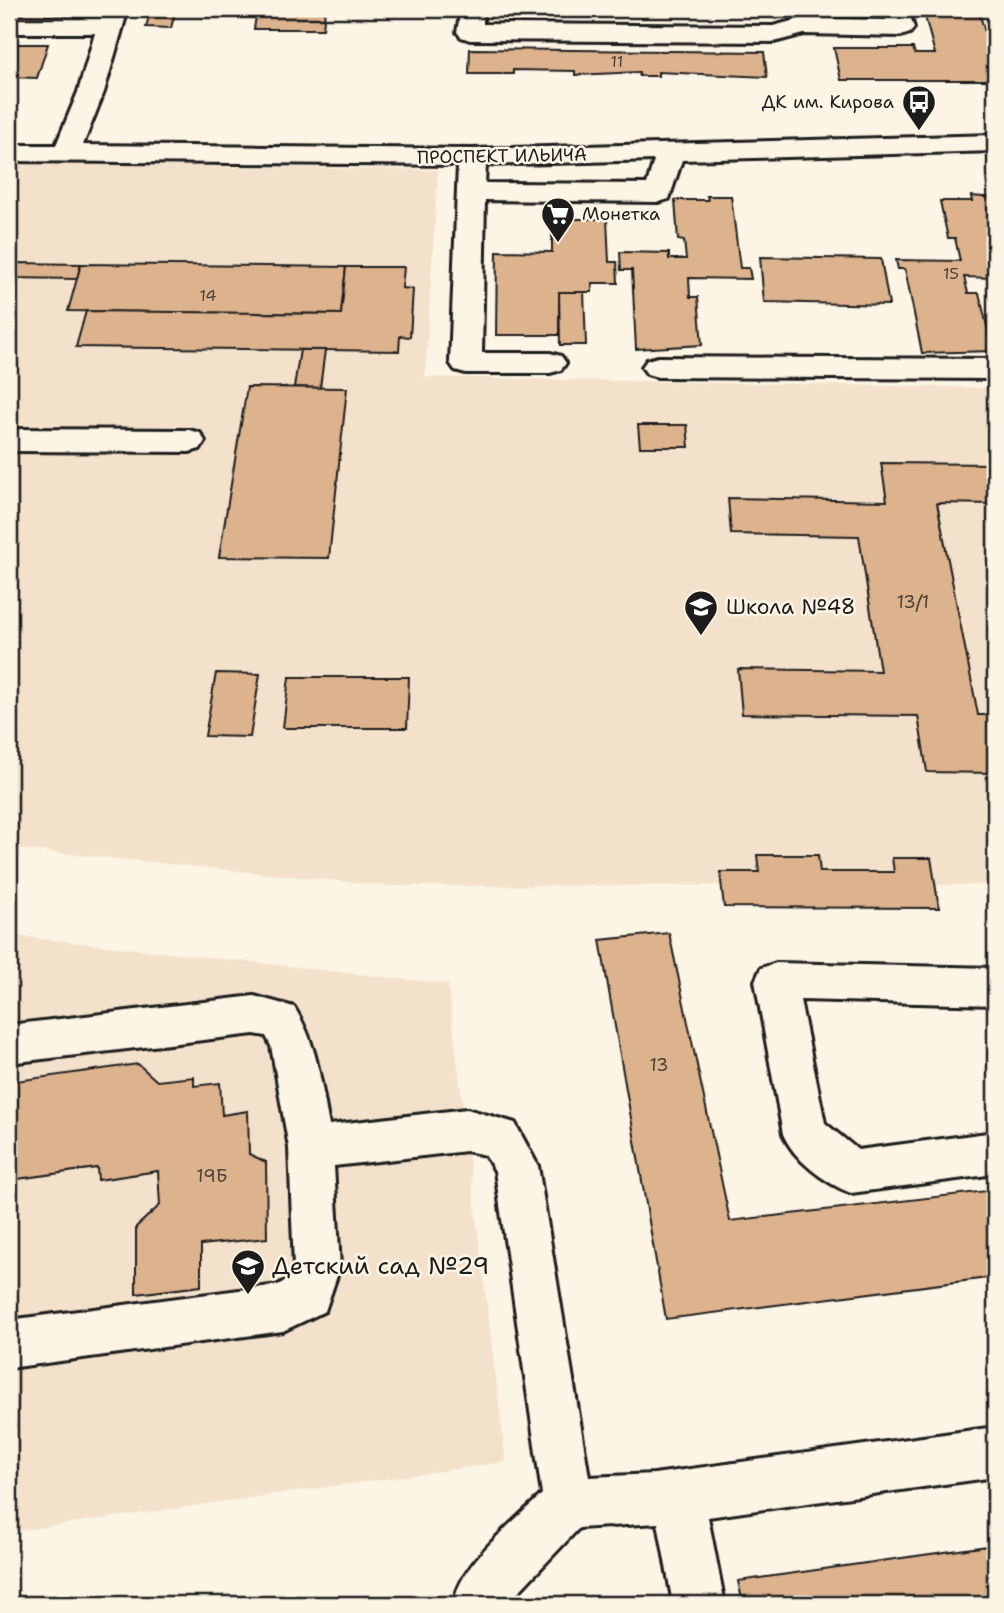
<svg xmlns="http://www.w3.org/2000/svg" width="1004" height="1613" font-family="'Shantell Sans',sans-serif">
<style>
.built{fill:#f3e1cb}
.building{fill:#ddb38e;stroke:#1c1c1c;stroke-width:2}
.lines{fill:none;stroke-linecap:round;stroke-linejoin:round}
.minor-casing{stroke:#1c1c1c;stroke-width:6}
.minor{fill:#fcf5e5;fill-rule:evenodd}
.labels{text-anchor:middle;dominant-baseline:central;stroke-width:5;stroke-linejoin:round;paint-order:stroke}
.far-number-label{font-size:16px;fill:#4c4238}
.far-poi-label{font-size:18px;fill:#1c1c1c;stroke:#fcf5e5;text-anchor:end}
.far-street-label{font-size:18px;fill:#1c1c1c;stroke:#fcf5e5}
.number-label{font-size:18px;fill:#4c4238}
.poi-label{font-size:21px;fill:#1c1c1c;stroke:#fcf5e5;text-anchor:start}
.near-poi-label{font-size:24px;fill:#1c1c1c;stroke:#fcf5e5;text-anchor:start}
</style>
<rect width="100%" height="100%" fill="#fcf5e5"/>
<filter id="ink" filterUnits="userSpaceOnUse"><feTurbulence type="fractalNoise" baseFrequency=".0143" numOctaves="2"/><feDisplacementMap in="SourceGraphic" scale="14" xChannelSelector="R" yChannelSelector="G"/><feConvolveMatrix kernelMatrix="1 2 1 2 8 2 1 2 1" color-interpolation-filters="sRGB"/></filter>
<g filter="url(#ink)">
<g class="built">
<path d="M9,163L438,170L425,377L995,388V885L390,886L9,848Z"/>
<path d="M9,935L448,984L506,1462L9,1532Z"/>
</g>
<g class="building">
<path d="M14,9H60L58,17H11Z"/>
<path d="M151,9H176L171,28L146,27Z"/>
<path d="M257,9H325L323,29H254Z"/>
<path d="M923,9H978L995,65V80H841L834,48H913L915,54H935Z"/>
<path d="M9,44H48L37,78L9,77Z"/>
<path d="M470,49L764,52L767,77L658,72V76H639V72L575,75V71L513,70V74H469Z"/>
<path d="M707,196H731L740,268H749L751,279L689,278L690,297H698L702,345L636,349L632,270H621L620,252L669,253V259H686L684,241L678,240L675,200H708Z"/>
<path d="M971,196L995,198V278L964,277L968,293H979L993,351L922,353L905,269H898L896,260L960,261L955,238H948L940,201H972Z"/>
<path d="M552,219H607L609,262H617L618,283H592V292H559V335H496L497,251L552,252Z"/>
<path d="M9,249H17L9,280Z"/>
<path d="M760,257L881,259L889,305L764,302Z"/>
<path d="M14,263L81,264L77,279L9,278Z"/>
<path d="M81,264L346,267L341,314L68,311Z"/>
<path d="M346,267H404L402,288L413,289L410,337L400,336L399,351L76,347L86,311L341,314Z"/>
<path d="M559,292H584L586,345H560Z"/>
<path d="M300,350H325L320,388L294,387Z"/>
<path d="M247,387L347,388L329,558L219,557Z"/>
<path d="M638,425H687L689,447H640Z"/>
<path d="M881,463L995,464V504L937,503L978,715H995V773L927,772L918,716L742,714L738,669L880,671L859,536L731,534L728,498L887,501Z"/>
<path d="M216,673L260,674L250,737L205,736Z"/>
<path d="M289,677H409L407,728H283Z"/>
<path d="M757,855H818L820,872H894L892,858H931L939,908L724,907L720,872H759Z"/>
<path d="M669,933L730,1221L995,1190V1277L666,1319L600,940Z"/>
<path d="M138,1064L157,1081L194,1077V1086L220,1083L222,1115L248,1111L249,1154L266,1162L267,1238L201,1245V1286L136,1294V1227L160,1205L158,1171L98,1180L97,1168L10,1180L9,1082Z"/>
<path d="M995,1545V1604H743L738,1581Z"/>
</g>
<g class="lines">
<g class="minor-casing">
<g id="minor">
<path d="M103,9H128L104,92L83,145L472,149L995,135V151L682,160L669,199L659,202L485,200L482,353H550L561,356L566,363L561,370L550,373H466L455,370L450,363L458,165L9,161V145H56L78,92L95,33H9V17L100,18ZM654,160L647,184L485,183L486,165Z"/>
<path d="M461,9H483V24L773,26L803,18L886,20L884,9H908L914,28L910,33L901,36L804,34L774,42L470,40L461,37L457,32Z"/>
<path d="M658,357L995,359V379L658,377L647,374L642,367L647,360Z"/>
<path d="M9,429L189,430L200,433L205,441L200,449L189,452L9,451Z"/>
<path d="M776,963L995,968V1005L800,1000L825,1123L858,1150L995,1132V1174L851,1193C825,1183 794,1160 783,1134L755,981L761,968Z"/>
<path d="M254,996L294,1007C318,1046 320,1080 329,1125L467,1109L515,1123L538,1166L589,1477L654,1474L995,1427V1477L708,1517L725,1604H673L658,1523L579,1528L507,1604H455C455,1568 516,1520 542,1494L495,1171L485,1155L467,1151L334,1166L340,1267L325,1311L283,1331L9,1368V1320L278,1285L290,1278L294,1267L289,1148L271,1046L266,1036L254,1034L9,1063V1025Z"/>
</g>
</g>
<use href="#minor" class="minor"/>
</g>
</g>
<defs>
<g id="bus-pin" transform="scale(1.75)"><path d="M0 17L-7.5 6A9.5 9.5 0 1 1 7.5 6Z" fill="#1c1c1c" stroke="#fcf5e5"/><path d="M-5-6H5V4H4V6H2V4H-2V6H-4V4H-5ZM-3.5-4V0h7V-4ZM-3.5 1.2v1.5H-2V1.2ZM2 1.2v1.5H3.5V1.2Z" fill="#fff"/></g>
<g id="supermarket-pin" transform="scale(1.75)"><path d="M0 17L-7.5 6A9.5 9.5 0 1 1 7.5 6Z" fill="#1c1c1c" stroke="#fcf5e5"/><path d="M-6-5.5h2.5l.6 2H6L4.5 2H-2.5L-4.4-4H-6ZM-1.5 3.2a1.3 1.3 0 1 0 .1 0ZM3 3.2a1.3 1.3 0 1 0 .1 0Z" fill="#fff"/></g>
<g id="school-pin" transform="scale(1.75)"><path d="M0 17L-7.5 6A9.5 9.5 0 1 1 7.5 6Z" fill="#1c1c1c" stroke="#fcf5e5"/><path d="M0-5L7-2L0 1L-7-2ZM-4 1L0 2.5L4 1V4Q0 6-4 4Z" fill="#fff"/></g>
</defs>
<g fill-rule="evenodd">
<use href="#bus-pin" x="919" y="102"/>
<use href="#supermarket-pin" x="558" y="214"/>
<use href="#school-pin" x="701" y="607"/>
<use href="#school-pin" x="248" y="1266"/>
</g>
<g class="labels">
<g class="far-number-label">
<text x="617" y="61">11</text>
<text x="951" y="273">15</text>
<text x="208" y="295">14</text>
</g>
<g class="far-poi-label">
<text x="894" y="102">ДК им. Кирова</text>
<text x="582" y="214" text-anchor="start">Монетка</text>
</g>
<g class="far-street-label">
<text transform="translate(502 156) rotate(-1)">ПРОСПЕКТ ИЛЬИЧА</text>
</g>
<g class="number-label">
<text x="913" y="602">13/1</text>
<text x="659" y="1065">13</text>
<text x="212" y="1176">19Б</text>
</g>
<g class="poi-label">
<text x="726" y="607">Школа №48</text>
</g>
<g class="near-poi-label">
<text x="272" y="1266">Детский сад №29</text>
</g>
</g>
<rect width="1004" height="1613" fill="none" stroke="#fcf5e5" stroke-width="35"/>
<rect x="18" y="18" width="969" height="1578" fill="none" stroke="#1c1c1c" stroke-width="2.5" filter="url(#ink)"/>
</svg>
